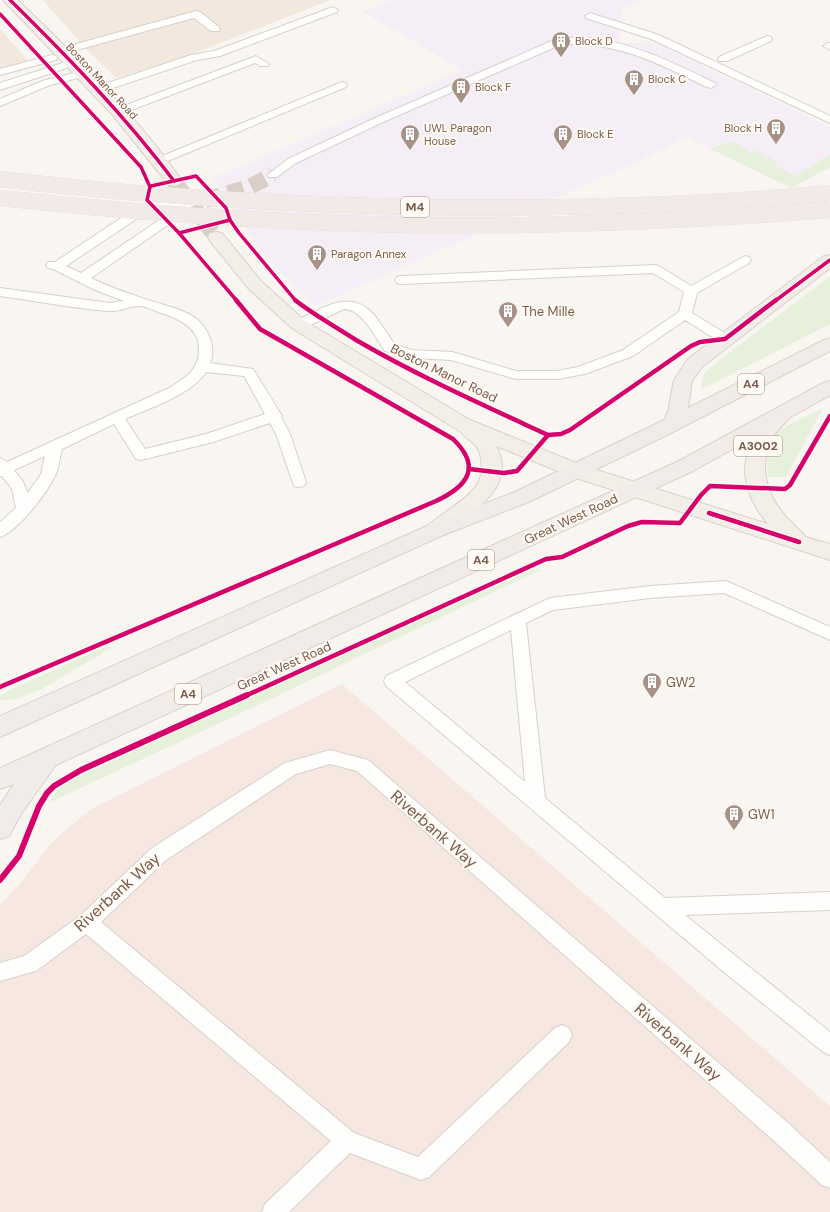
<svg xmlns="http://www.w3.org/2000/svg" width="830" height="1212" font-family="'DM Sans',sans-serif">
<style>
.residential{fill:#f2e8de}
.commercial{fill:#f6e8e1}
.education{fill:#f6eef6}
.green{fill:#e7f0db}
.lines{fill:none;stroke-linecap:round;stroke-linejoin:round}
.minor-tunnel{stroke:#d9cfc7;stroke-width:16;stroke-dasharray:16 8;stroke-linecap:butt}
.primary-tunnel{stroke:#d9cfc7;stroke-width:16;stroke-dasharray:16 8;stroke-linecap:butt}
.service-casing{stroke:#d7d1cb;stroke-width:2}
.primary-casing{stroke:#dad1cc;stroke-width:2}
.trunk-casing{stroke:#dad1cc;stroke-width:2}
.service{fill:#fefefd;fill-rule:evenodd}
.primary{fill:#f3eee8;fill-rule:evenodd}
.trunk{fill:#f2ece8;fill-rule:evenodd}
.motorway-bridge-casing{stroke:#dad1cc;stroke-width:16;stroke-linecap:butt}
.motorway-bridge{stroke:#f2eae7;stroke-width:16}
.cycleway-far2-casing{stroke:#fffaf3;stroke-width:5.5}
.cycleway-far1-casing{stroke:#fffaf3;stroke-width:7}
.cycleway-casing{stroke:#fffaf3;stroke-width:8}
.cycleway-far2{stroke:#d6006c;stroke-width:3.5}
.cycleway-far1{stroke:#d6006c;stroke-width:4.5}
.cycleway{stroke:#d6006c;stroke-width:6}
.labels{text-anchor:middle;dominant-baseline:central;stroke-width:4;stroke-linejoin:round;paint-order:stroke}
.far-poi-label{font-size:11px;fill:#7a5c4d;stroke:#fffaf3;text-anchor:start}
.far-street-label{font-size:11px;fill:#7a5c4d;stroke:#fffaf3}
.shield{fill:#fffaf3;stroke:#a28b7f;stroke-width:1}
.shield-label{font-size:12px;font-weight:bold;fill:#7a5c4d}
.poi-label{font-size:13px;fill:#7a5c4d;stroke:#fffaf3;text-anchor:start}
.street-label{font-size:13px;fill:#7a5c4d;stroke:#fffaf3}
.near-street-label{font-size:16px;fill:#7a5c4d;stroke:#fffaf3}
</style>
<rect width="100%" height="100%" fill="#f9f5f0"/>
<g class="residential">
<path d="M43,0H331L179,59L116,78L87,50Z"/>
<path d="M0,29L33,66L0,76Z"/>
</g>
<path class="commercial" d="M342,684L830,1106V1212H0V905L18,886L54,840L91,809Z"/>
<path class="education" d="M392,0H643L621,9L620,43H655L830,127V167L791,188L687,137L632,164L319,305L311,303L266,258L232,209L227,197L211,179L463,70L363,12Z"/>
<g class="green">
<path d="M731,141L751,152L755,150L777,162L774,165L795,176L830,155V167L791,188L711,149Z"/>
<path d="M830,276V324L702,389C701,378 704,374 711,367Z"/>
<path d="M823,408L786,477H768C767,464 766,449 773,438C781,426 810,415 823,408Z"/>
<path d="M542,569L254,707L48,803L62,785L207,716L531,570Z"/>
<path d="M109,645L111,648L42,689L16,699L0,700V696L8,691Z"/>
</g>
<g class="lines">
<path class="minor-tunnel" d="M205,200L249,187L273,175"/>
<path class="primary-tunnel" d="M174,181L216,237"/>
<g class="service-casing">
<g id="service">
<path d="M333,7L338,10L337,12L220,56L197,60L101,92H93L92,90L93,88L191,55L214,51Z"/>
<path d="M196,11L200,12L219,27L220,29L219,31H211L194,18L62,54L57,51L58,49Z"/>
<path d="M590,13L659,35L830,116V123L651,39L586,18L585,16Z"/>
<path d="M767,36L771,37L772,39L771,41L727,61H719L718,59L719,57Z"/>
<path d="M578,37C628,40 670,61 715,83L716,85L711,88L707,87C659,64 615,40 560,45L381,123L296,163L277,177H269L267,175L288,159L373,119L554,40Z"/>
<path d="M828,43H830V50L823,46Z"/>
<path d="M52,55L56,56L57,58L56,60L0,75V69Z"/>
<path d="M256,56L269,64L268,66H260L255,63L121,114L117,115L112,112L113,110Z"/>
<path d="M72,60L76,61L77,63L76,65L0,90V83Z"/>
<path d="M82,71L87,74L86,76L50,85L0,106V99L42,81Z"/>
<path d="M342,82L346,83L347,85L346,87L163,163H155L153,161L155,159Z"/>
<path d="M190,199L194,200L196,203L194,206L189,207L188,211L91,278C110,288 131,294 151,301C167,306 187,310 199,321C210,332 216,349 210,363L253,369L282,416L281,417L290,434L306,482L304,486L299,487L294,486L276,434L270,423L213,442L141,460L136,459L114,424L62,449C60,457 59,468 55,476C47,493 18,531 0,537V522L16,508L12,489L2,476H0V458L7,462L169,388C184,379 199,370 199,350C200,327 177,318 158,312C153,310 147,307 141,306C131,305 119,312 108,311C72,308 36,301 0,296V288L110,303L124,301L95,290L53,269L48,268L46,265L48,262H55L133,210L153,202ZM177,208L81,273L66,266L141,216L155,209ZM206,372L244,376L265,414L206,434L145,449L125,419C150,408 191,395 206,372ZM45,456L41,474L28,493L22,480L14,470Z"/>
<path d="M745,256L749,257L751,260L749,263L697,293L692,313L730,336L732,339L730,342L725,343L720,342L685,320L633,356L585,374L557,379H516L451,360L412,358L385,351C376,338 362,309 344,309L304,328L299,329L294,328L292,325L294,322C319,310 350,287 373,314C381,323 388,335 395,345L412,350L452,352L516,371H557L578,367L623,350L679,312L684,292L653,273L401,284L397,283L395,280L397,277L401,276L655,265L659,266L691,286Z"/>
<path d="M726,581L830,627V640L724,593L650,598L553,610L526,623L545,798L665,898L830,892V910L685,915L830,1032V1055L823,1052L725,973L386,686L384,681L386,676L550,598L650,586ZM511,630L525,782L405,682Z"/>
<path d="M330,750L368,760L788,1123L830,1162V1188L822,1185L772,1139L357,771L330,764L296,774L166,860L101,922L354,1133L418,1157L555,1028L562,1025L569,1028L572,1035L569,1042L429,1177L421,1180L350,1153L289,1212H262L265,1204L331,1141L86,934L36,971L0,981V963L24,956L80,916L152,848L285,763Z"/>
</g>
</g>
<g class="primary-casing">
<g id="primary">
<path d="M3,0H18C76,57 136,114 182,181L180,184L174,186L168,184L111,113Z"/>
<path d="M216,232L222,233L261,281L305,321L470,420L584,466L768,524C756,510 746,491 745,472C744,451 764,400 791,407L794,412C787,423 776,429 771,441C756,473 771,504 795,526C799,529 803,535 806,537C813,540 823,542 830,544V560L570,476L496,446C515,479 485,504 461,521C450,530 441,541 427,536L424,531L427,526C440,515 469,498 477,485C483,476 483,459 478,449C474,442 465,438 461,432L293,329L249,289L210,241L208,237L210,233Z"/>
</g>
</g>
<g class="trunk-casing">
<g id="trunk">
<path d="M830,255V268L702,367L692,381L688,408L824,340L830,338V351L667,435L531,501L441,536L0,737V716L427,526L517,491L664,420L668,411L674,380L688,359L824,256Z"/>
<path d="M830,381V395L693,471L56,765L23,811L9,836L0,839V805L14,784L0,789V768L679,461L823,383Z"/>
</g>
</g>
<use href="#service" class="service"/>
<use href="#primary" class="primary"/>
<use href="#trunk" class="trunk"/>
<g class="motorway-bridge-casing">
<g id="motorway-bridge">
<path d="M0,179C139,196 277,204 417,207C554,209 693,206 830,193"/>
<path d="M0,198C137,213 275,223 413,225C552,227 691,221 830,210"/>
</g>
</g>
<use href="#motorway-bridge" class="motorway-bridge"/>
<g class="cycleway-far2-casing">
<g id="cycleway-far2">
<path d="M10,0C68,57 125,116 174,181"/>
<path d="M0,14L141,167L150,187L147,200L179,233L237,301"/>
<path d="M151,186L196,176L226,208L230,220L239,233L296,301"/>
<path d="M179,233L230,220"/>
<path d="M775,301L830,260"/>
</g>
</g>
<g class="cycleway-far1-casing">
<g id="cycleway-far1">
<path d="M295,300C314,315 336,327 356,340C418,376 483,405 548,435"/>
<path d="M469,469L504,473L517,471L548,435L561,434L570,430L691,346L700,342L725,339L776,300"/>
<path d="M709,513L799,542"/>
<path d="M0,687L436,501C468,486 482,467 453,439L260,329L236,300"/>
<path d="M245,696L546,559L562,557L628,526L642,522L680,523L701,495L710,486L785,489L790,485L830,416"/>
</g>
</g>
<g class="cycleway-casing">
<path id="cycleway" d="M0,880L19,856L39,806L47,793L54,786L81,770L247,695"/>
</g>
<use href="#cycleway-far2" class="cycleway-far2"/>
<use href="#cycleway-far1" class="cycleway-far1"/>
<use href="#cycleway" class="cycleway"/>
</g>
<defs>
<g id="building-pin" transform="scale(1)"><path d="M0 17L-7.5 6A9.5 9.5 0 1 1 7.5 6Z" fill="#a69286" stroke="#fffaf3"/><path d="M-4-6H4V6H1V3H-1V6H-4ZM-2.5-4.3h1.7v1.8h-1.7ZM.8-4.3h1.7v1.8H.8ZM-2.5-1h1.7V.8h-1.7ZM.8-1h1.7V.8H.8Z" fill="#fff"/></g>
</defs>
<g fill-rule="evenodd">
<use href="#building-pin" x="561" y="41"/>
<use href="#building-pin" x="634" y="79"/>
<use href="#building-pin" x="461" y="87"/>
<use href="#building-pin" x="776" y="128"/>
<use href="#building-pin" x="410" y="134"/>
<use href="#building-pin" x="563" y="134"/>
<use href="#building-pin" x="317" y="254"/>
<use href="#building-pin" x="508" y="311"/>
<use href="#building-pin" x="652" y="682"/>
<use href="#building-pin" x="734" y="814"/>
</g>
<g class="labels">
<g class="far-poi-label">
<text x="575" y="41">Block D</text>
<text x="648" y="79">Block C</text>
<text x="475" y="87">Block F</text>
<text x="424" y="128">UWL Paragon<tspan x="424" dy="13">House</tspan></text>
<text x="762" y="128" text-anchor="end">Block H</text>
<text x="577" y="134">Block E</text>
<text x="331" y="254">Paragon Annex</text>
</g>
<g class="far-street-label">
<text transform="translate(102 81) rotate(47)">Boston Manor Road</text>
</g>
<g class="shield">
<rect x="401" y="197" width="28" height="20" rx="3"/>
<rect x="738" y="374" width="26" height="20" rx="3"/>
<rect x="734" y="436" width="48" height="20" rx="3"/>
<rect x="468" y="550" width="26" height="20" rx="3"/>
<rect x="175" y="684" width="26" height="20" rx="3"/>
</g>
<g class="shield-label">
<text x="415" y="207">M4</text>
<text x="751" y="384">A4</text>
<text x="758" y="446">A3002</text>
<text x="481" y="560">A4</text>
<text x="188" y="694">A4</text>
</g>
<g class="poi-label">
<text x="522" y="311">The Mille</text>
<text x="666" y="682">GW2</text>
<text x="748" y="814">GW1</text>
</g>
<g class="street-label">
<text transform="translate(444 373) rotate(26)">Boston Manor Road</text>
<text transform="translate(571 519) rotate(-25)">Great West Road</text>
<text transform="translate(284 666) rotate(-24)">Great West Road</text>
</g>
<g class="near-street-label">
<text transform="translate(434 829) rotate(41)">Riverbank Way</text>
<text transform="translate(117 892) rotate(-42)">Riverbank Way</text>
<text transform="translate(678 1042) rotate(41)">Riverbank Way</text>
</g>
</g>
</svg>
